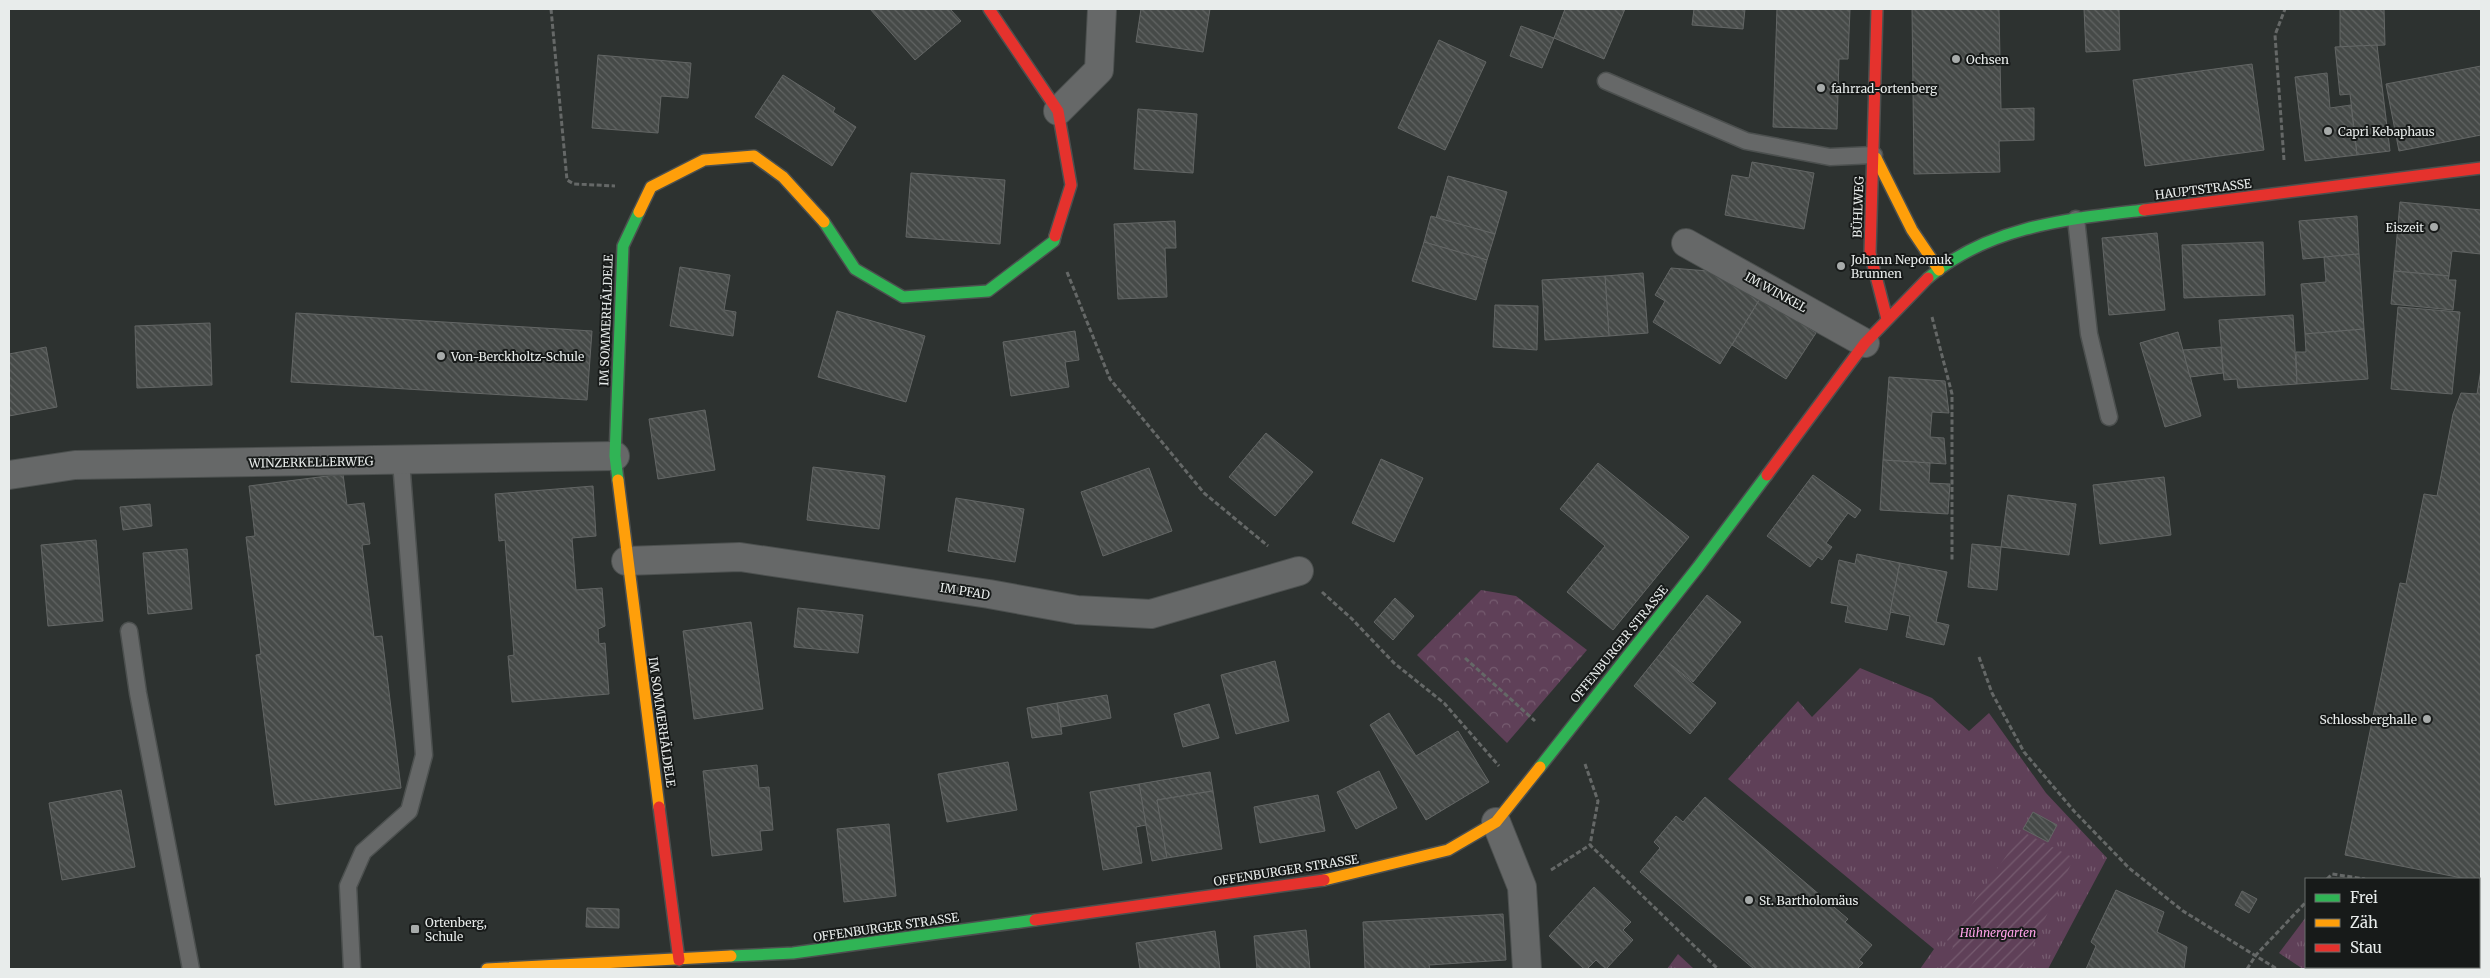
<svg xmlns="http://www.w3.org/2000/svg" width="2490" height="978" font-family="Merriweather,serif">
<style>
.grass{fill:url(#grass-tufts)}
.park{fill:url(#park-crowns)}
.garden{fill:url(#garden-furrows)}
.building{fill:url(#building-back-hatch);stroke:#636665}
.lines{fill:none;stroke-linecap:round;stroke-linejoin:round}
.lane-casing{stroke:#4c504f;stroke-width:19}
.street-casing{stroke:#4c504f;stroke-width:30}
.fast-casing{stroke:#4c504f;stroke-width:14}
.slow-casing{stroke:#4c504f;stroke-width:14}
.jam-casing{stroke:#4c504f;stroke-width:14}
.path{stroke:#656867;stroke-width:3;stroke-dasharray:5 2.5;stroke-linecap:butt}
.lane{stroke:#666868;stroke-width:16}
.street{stroke:#666868;stroke-width:28}
.fast{stroke:#30b455;stroke-width:11}
.slow{stroke:#ff9f0a;stroke-width:11}
.jam{stroke:#e5322d;stroke-width:11}
.poi-dot{fill:#a7abaa;stroke:#171a19;stroke-width:2}
.labels{text-anchor:middle;dominant-baseline:central;stroke-width:4;stroke-linejoin:round;paint-order:stroke}
.poi-label{font-size:12px;fill:#e8eceb;stroke:#171a19;text-anchor:start}
.street-label{font-size:12px;fill:#e8eceb;stroke:#171a19}
.park-label{font-size:12px;font-style:italic;fill:#ffa2e8;stroke:#171a19}
</style>
<defs>
<pattern id="grass-tufts" width="24" height="20" patternUnits="userSpaceOnUse" patternTransform="scale(1.25)"><rect width="24" height="20" fill="#5f4058"/><path d="M3 7l-1-3M5 7V3M7 7l1-3M15 17l-1-3M17 17v-4M19 17l1-3" fill="none" stroke="#765c70"/></pattern>
<pattern id="park-crowns" width="20" height="18" patternUnits="userSpaceOnUse" patternTransform="scale(1.25)"><rect width="20" height="18" fill="#5f4058"/><path d="M2 6a3 3 0 1 1 6 0M12 15a3 3 0 1 1 6 0" fill="none" stroke="#765c70"/></pattern>
<pattern id="garden-furrows" width="10" height="10" patternUnits="userSpaceOnUse" patternTransform="scale(1.25)"><rect width="10" height="10" fill="#5f4058"/><path d="M-1 1l2-2M0 10L10 0M9 11l2-2" fill="none" stroke="#765c70"/></pattern>
<pattern id="building-back-hatch" width="6" height="6" patternUnits="userSpaceOnUse" patternTransform="scale(1.25)"><rect width="6" height="6" fill="#464a48"/><path d="M-1 5l2 2M0 0l6 6M5-1l2 2" fill="none" stroke="#616463"/></pattern>
</defs>
<rect width="100%" height="100%" fill="#2d3230"/>
<g class="grass">
<path d="M1860,668L1932,698L1969,731L1989,713L2046,793L2107,858L2048,969H1920L1934,949L1728,779L1798,701L1812,717Z"/>
<path d="M2479,912H2481V969H2303L2279,953L2306,917V967H2479Z"/>
<path d="M1678,954L1694,969H1667Z"/>
</g>
<path class="park" d="M1481,590L1516,596L1587,650L1507,743L1417,655Z"/>
<path class="garden" d="M2023,832L2074,858L2021,969H1941L1953,947L1947,940Z"/>
<g class="building">
<path d="M870,9H950L961,21L915,60Z"/>
<path d="M1141,9H1210L1203,52L1136,42Z"/>
<path d="M1565,9H1625L1604,59L1554,38Z"/>
<path d="M1694,9H1745L1743,29L1692,25Z"/>
<path d="M1777,9H1850L1848,59H1839L1837,129L1773,127Z"/>
<path d="M1912,9H1999L2001,109L2034,108V140L1999,141L2000,172L1914,174Z"/>
<path d="M2084,9H2119L2120,50L2086,52Z"/>
<path d="M2340,9H2384L2385,45L2340,47Z"/>
<path d="M1521,26L1554,38L1542,68L1510,56Z"/>
<path d="M1439,40L1486,62L1445,150L1398,128Z"/>
<path d="M2377,45L2390,151L2357,155L2350,94L2340,95L2335,47Z"/>
<path d="M598,55L691,63L688,98L661,96L658,133L592,128Z"/>
<path d="M2252,64L2264,150L2145,166L2133,80Z"/>
<path d="M2481,66V135L2399,151L2386,84Z"/>
<path d="M2327,73L2330,108L2351,105L2357,155L2305,161L2295,77Z"/>
<path d="M783,75L835,108L833,112L856,127L832,166L755,117Z"/>
<path d="M1138,109L1197,114L1193,173L1134,169Z"/>
<path d="M1752,162L1814,173L1804,229L1725,215L1732,175L1749,178Z"/>
<path d="M911,173L1005,180L1000,244L906,237Z"/>
<path d="M1448,176L1507,192L1495,234L1436,218Z"/>
<path d="M2400,202L2481,210V254L2452,251L2449,276L2394,271Z"/>
<path d="M1431,216L1495,234L1487,260L1424,242Z"/>
<path d="M2357,216L2359,254L2303,259L2299,221Z"/>
<path d="M1175,221L1176,248H1165L1167,297L1118,299L1114,224Z"/>
<path d="M2157,233L2165,310L2109,315L2102,238Z"/>
<path d="M1424,242L1487,260L1476,300L1412,281Z"/>
<path d="M2263,242L2265,295L2184,298L2182,245Z"/>
<path d="M2359,254L2364,329L2305,334L2301,284L2326,282L2324,257Z"/>
<path d="M680,267L730,275L724,310L736,312L733,336L670,326Z"/>
<path d="M1671,268L1721,272L1761,297L1720,364L1653,322L1665,301L1655,295Z"/>
<path d="M2394,271L2449,276L2448,280H2456L2453,310L2391,304Z"/>
<path d="M1643,273L1648,333L1609,336L1605,276Z"/>
<path d="M1605,276L1609,336L1545,340L1542,280Z"/>
<path d="M1761,297L1816,333L1786,379L1732,345Z"/>
<path d="M1495,305L1538,306L1537,350L1493,347Z"/>
<path d="M2398,307L2460,312L2452,394L2391,389Z"/>
<path d="M837,311L925,336L906,402L818,377Z"/>
<path d="M296,313L592,331L587,400L291,382Z"/>
<path d="M2293,315L2297,384L2238,388L2237,379L2224,380L2219,320Z"/>
<path d="M210,323L212,385L137,388L135,326Z"/>
<path d="M2364,329L2368,379L2297,384L2296,352H2306L2305,334Z"/>
<path d="M1075,331L1079,360L1065,362L1069,387L1011,396L1003,342Z"/>
<path d="M2178,332L2201,416L2165,427L2140,343Z"/>
<path d="M46,347L57,407L9,416V354Z"/>
<path d="M2221,347L2223,373L2190,377L2183,350Z"/>
<path d="M2481,369V882L2479,879H2467L2345,855L2400,583L2406,584L2424,494L2437,496L2453,414L2461,393L2477,394Z"/>
<path d="M1889,377L1945,381L1949,413L1932,412L1930,437L1944,438L1946,464L1883,460Z"/>
<path d="M705,410L715,470L658,479L649,419Z"/>
<path d="M1266,433L1313,472L1275,516L1229,477Z"/>
<path d="M1381,459L1423,478L1394,542L1352,523Z"/>
<path d="M1883,460L1930,463L1929,483L1950,484L1948,514L1880,510Z"/>
<path d="M1598,463L1689,537L1613,630L1567,592L1605,546L1560,509Z"/>
<path d="M813,467L885,476L879,529L807,520Z"/>
<path d="M1149,468L1172,531L1103,556L1081,492Z"/>
<path d="M343,474L347,505L364,503L370,544L362,545L374,637L382,636L401,788L275,805L256,655L261,654L246,537L255,536L249,486Z"/>
<path d="M1813,475L1861,510L1855,518L1848,513L1826,543L1832,547L1822,560L1818,557L1810,567L1767,536Z"/>
<path d="M2164,477L2171,535L2100,544L2093,485Z"/>
<path d="M593,486L596,536L572,538L576,590L602,588L605,626L598,629L599,644L605,643L609,694L512,702L508,656L514,655L505,540L499,541L495,494Z"/>
<path d="M2008,495L2076,504L2069,555L2001,547Z"/>
<path d="M956,498L1024,509L1015,562L948,551Z"/>
<path d="M150,504L152,526L123,530L120,507Z"/>
<path d="M96,540L103,621L48,626L41,545Z"/>
<path d="M1972,544L2001,547L1997,590L1968,587Z"/>
<path d="M187,549L192,609L148,614L143,553Z"/>
<path d="M1857,554L1900,563L1887,630L1845,622L1848,606L1831,603L1839,560L1855,564Z"/>
<path d="M1900,563L1947,572L1936,622L1949,625L1944,645L1906,637L1910,616L1890,612Z"/>
<path d="M1707,595L1741,622L1693,682L1659,655Z"/>
<path d="M1395,598L1414,616L1393,640L1374,622Z"/>
<path d="M798,608L863,615L858,653L794,647Z"/>
<path d="M751,622L763,709L694,719L683,631Z"/>
<path d="M1659,655L1716,703L1690,734L1634,686Z"/>
<path d="M1275,661L1289,721L1236,734L1221,675Z"/>
<path d="M1107,695L1111,718L1061,727L1057,703Z"/>
<path d="M1057,703L1062,734L1032,738L1027,708Z"/>
<path d="M1209,704L1219,738L1183,747L1174,714Z"/>
<path d="M1389,713L1416,756L1458,731L1489,782L1426,820L1370,725Z"/>
<path d="M1008,762L1017,810L947,822L938,774Z"/>
<path d="M757,765L759,788L769,787L773,830L760,831L762,850L712,856L703,771Z"/>
<path d="M1379,771L1397,808L1356,829L1337,792Z"/>
<path d="M1210,772L1213,791L1157,800L1167,858L1152,861L1139,784Z"/>
<path d="M1139,784L1146,825L1136,827L1142,863L1103,870L1090,792Z"/>
<path d="M121,790L135,867L62,880L49,803Z"/>
<path d="M1213,791L1222,849L1167,858L1157,800Z"/>
<path d="M1318,795L1325,831L1260,843L1254,807Z"/>
<path d="M1705,797L1848,919L1845,922L1872,945L1859,960L1863,963L1857,969H1754L1640,872L1660,848L1654,842L1676,816L1683,822Z"/>
<path d="M2033,812L2057,825L2048,842L2023,829Z"/>
<path d="M889,824L896,896L844,902L837,829Z"/>
<path d="M1594,887L1631,922L1623,930L1633,940L1606,969L1596,960L1587,969H1584L1549,936Z"/>
<path d="M2116,890L2164,912L2157,932L2187,947L2184,969H2086L2096,946L2091,942Z"/>
<path d="M2242,891L2257,899L2249,913L2235,905Z"/>
<path d="M587,908L619,909V928L586,927Z"/>
<path d="M1503,914L1506,960L1429,965L1430,969H1365L1363,922Z"/>
<path d="M1306,930L1310,969H1257L1254,936Z"/>
<path d="M1215,931L1220,969H1140L1136,943Z"/>
</g>
<g class="lines">
<g class="lane-casing">
<g id="lane">
<path d="M1606,81L1746,141L1830,157L1874,155"/>
<path d="M2076,219L2089,334L2109,417"/>
<path d="M129,631L138,693L191,969"/>
<path d="M352,969L348,886L363,852L409,811L424,755L401,461"/>
</g>
</g>
<g class="street-casing">
<g id="street">
<path d="M1058,111L1099,70L1102,9"/>
<path d="M1686,243L1865,343"/>
<path d="M9,475L75,465L615,456"/>
<path d="M626,561L740,557L989,594L1077,610L1151,614L1299,571"/>
<path d="M1496,822L1522,887L1527,969"/>
</g>
</g>
<g class="fast-casing">
<g id="fast">
<path d="M824,222L855,269L903,297L988,291L1054,241L1055,236"/>
<path d="M1928,278C1989,226 2068,219 2144,210"/>
<path d="M618,480L615,456L623,246L639,212"/>
<path d="M1540,767L1698,567L1767,475"/>
<path d="M731,956L793,953L1035,920"/>
</g>
</g>
<g class="slow-casing">
<g id="slow">
<path d="M1876,158L1912,230L1939,270"/>
<path d="M639,212L651,187L704,160L754,156L783,177L824,222"/>
<path d="M618,480L659,807"/>
<path d="M1324,880L1448,850L1496,822L1540,767"/>
<path d="M487,969L731,956"/>
</g>
</g>
<g class="jam-casing">
<g id="jam">
<path d="M989,9L1058,111L1071,185L1055,236"/>
<path d="M1877,9L1870,253L1887,319"/>
<path d="M2144,210L2481,168"/>
<path d="M1767,475L1865,343L1928,278"/>
<path d="M659,807L679,960"/>
<path d="M1035,920L1324,880"/>
</g>
</g>
<g class="path">
<path d="M551,9L567,180L574,184L615,186"/>
<path d="M2284,160L2275,35L2285,9"/>
<path d="M1067,272L1110,379L1204,493L1268,546"/>
<path d="M1932,317L1952,394V562"/>
<path d="M1322,592L1351,618L1394,663L1444,703L1499,766"/>
<path d="M1979,657L1992,693L2024,752L2074,811L2129,868L2183,911L2277,969"/>
<path d="M1465,658L1535,721"/>
<path d="M1585,764L1598,801L1590,845"/>
<path d="M1551,870L1590,845L1718,969"/>
<path d="M2327,879L2332,874L2365,879"/>
<path d="M2479,897L2481,898"/>
<path d="M2247,969L2256,955L2306,902"/>
</g>
<use href="#lane" class="lane"/>
<use href="#street" class="street"/>
<use href="#fast" class="fast"/>
<use href="#slow" class="slow"/>
<use href="#jam" class="jam"/>
</g>
<g class="poi-dot">
<circle cx="1956" cy="59" r="5"/>
<circle cx="1821" cy="88" r="5"/>
<circle cx="2328" cy="131" r="5"/>
<circle cx="2434" cy="227" r="5"/>
<circle cx="1841" cy="266" r="5"/>
<circle cx="441" cy="356" r="5"/>
<circle cx="2427" cy="719" r="5"/>
<circle cx="1749" cy="900" r="5"/>
<rect x="410" y="924" width="10" height="10" rx="2.5"/>
</g>
<g class="labels">
<g class="poi-label">
<text x="1966" y="59">Ochsen</text>
<text x="1831" y="88">fahrrad-ortenberg</text>
<text x="2338" y="131">Capri Kebaphaus</text>
<text x="2424" y="227" text-anchor="end">Eiszeit</text>
<text x="1851" y="259">Johann Nepomuk<tspan x="1851" dy="14">Brunnen</tspan></text>
<text x="451" y="356">Von-Berckholtz-Schule</text>
<text x="2417" y="719" text-anchor="end">Schlossberghalle</text>
<text x="1759" y="900">St. Bartholomäus</text>
<text x="425" y="922">Ortenberg,<tspan x="425" dy="14">Schule</tspan></text>
</g>
<g class="street-label">
<text transform="translate(2203 189) rotate(-7)">HAUPTSTRASSE</text>
<text transform="translate(1858 207) rotate(-88)">BÜHLWEG</text>
<text transform="translate(1776 292) rotate(29)">IM WINKEL</text>
<text transform="translate(606 320) rotate(-88)">IM SOMMERHÄLDELE</text>
<text transform="translate(311 462) rotate(-1)">WINZERKELLERWEG</text>
<text transform="translate(965 591) rotate(9)">IM PFAD</text>
<text transform="translate(1619 644) rotate(-51)">OFFENBURGER STRASSE</text>
<text transform="translate(662 722) rotate(82)">IM SOMMERHÄLDELE</text>
<text transform="translate(1286 870) rotate(-9)">OFFENBURGER STRASSE</text>
<text transform="translate(886 927) rotate(-8)">OFFENBURGER STRASSE</text>
</g>
<g class="park-label">
<text x="1998" y="932">Hühnergarten</text>
</g>
</g>
<rect width="2490" height="978" fill="none" stroke="#e8eceb" stroke-width="20"/>
<rect x="2305" y="878" width="175" height="90" fill="#171a19" stroke="#6b6e6d"/>
<rect x="2315" y="894" width="25" height="8" fill="#30b455" stroke="#6b6e6d"/>
<text x="2350" y="903" font-size="15" fill="#e8eceb">Frei</text>
<rect x="2315" y="919" width="25" height="8" fill="#ff9f0a" stroke="#6b6e6d"/>
<text x="2350" y="928" font-size="15" fill="#e8eceb">Zäh</text>
<rect x="2315" y="944" width="25" height="8" fill="#e5322d" stroke="#6b6e6d"/>
<text x="2350" y="953" font-size="15" fill="#e8eceb">Stau</text>
</svg>
